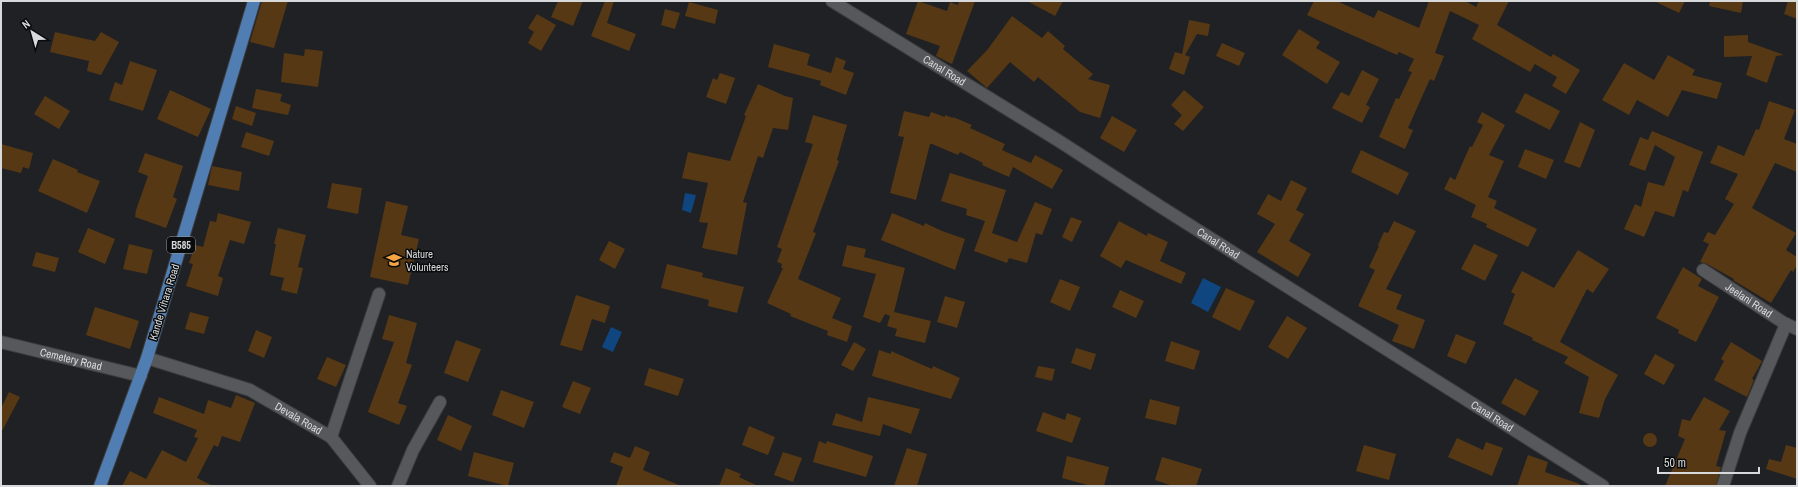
<svg xmlns="http://www.w3.org/2000/svg" width="1798" height="487" font-family="'Archivo Narrow',sans-serif">
<style>
.water{fill:#0f467f}
.building{fill:#563814}
.lines{fill:none;stroke-linecap:round;stroke-linejoin:round}
.street-casing{stroke:#3b3c3e;stroke-width:14}
.primary-casing{stroke:#3b3c3e;stroke-width:14}
.street{stroke:#56585b;stroke-width:12}
.primary{stroke:#517eb2;stroke-width:12}
.labels{text-anchor:middle;dominant-baseline:central;stroke-width:3;stroke-linejoin:round;paint-order:stroke}
.shield{fill:#0a0b0c;stroke:#9a9b9d;stroke-width:1}
.shield-label{font-size:10px;font-weight:bold;fill:#d8d9db}
.street-label{font-size:11px;fill:#d8d9db;stroke:#0a0b0c}
.poi-label{font-size:11px;fill:#d8d9db;stroke:#0a0b0c;text-anchor:start}
</style>
<rect width="100%" height="100%" fill="#1f2124"/>
<g class="water">
<path d="M685,193L696,195L691,213L682,210Z"/>
<path d="M1203,278L1221,287L1208,312L1191,303Z"/>
<path d="M611,327L622,332L613,352L602,347Z"/>
</g>
<g class="building">
<path d="M262,1H288L274,48L250,42Z"/>
<path d="M558,1H583L573,26L551,17Z"/>
<path d="M605,1H614L607,23L636,34L629,51L591,36Z"/>
<path d="M918,1L947,11L950,2L958,5L959,1H975L952,64L936,56L940,46L906,34Z"/>
<path d="M1027,1H1063L1055,16Z"/>
<path d="M1314,1H1337L1374,18L1378,10L1419,28L1429,1H1465L1476,7L1479,1H1509L1497,25L1551,57L1553,54L1580,70L1566,94L1552,86L1557,77L1535,64L1530,72L1472,39L1479,25L1450,11L1435,53L1444,56L1434,81L1430,79L1408,128L1413,130L1405,149L1379,137L1396,98L1399,99L1412,72L1408,71L1414,59L1399,52L1397,55L1307,15Z"/>
<path d="M1654,1H1685L1679,13Z"/>
<path d="M1710,1H1743L1741,13L1709,6Z"/>
<path d="M1788,1H1797V19L1784,14Z"/>
<path d="M689,2L718,10L715,24L685,16Z"/>
<path d="M665,9L680,13L675,29L661,25Z"/>
<path d="M537,14L556,25L541,51L528,43L534,32L528,28Z"/>
<path d="M1012,16L1042,38L1048,31L1065,46L1063,49L1093,74L1088,79L1110,85L1100,118L1080,112L1038,77L1034,82L1010,62L987,88L967,71L988,49Z"/>
<path d="M1189,20L1210,24L1208,36L1197,34L1185,55L1190,57L1184,75L1169,69L1175,52L1182,54Z"/>
<path d="M1299,29L1320,42L1316,48L1340,62L1327,84L1282,55Z"/>
<path d="M55,32L95,41L101,32L119,42L101,75L87,71L89,61L50,52Z"/>
<path d="M1748,35V42L1784,55L1776,56L1767,83L1746,75L1752,56L1724,57V36Z"/>
<path d="M1222,43L1245,53L1239,66L1216,56Z"/>
<path d="M774,44L810,54L807,65L831,73L836,57L846,61L843,69L854,73L846,95L820,85L821,81L768,67Z"/>
<path d="M305,49L323,51L318,87L281,82L284,53L304,56Z"/>
<path d="M1668,55L1695,70L1692,75L1722,83L1717,99L1682,90L1668,117L1637,100L1629,115L1602,100L1624,63L1654,80Z"/>
<path d="M130,61L157,70L143,111L109,100L115,82L122,85Z"/>
<path d="M1362,70L1379,79L1366,105L1370,107L1362,123L1332,108L1341,92L1349,96Z"/>
<path d="M720,73L735,78L726,104L706,97L713,78L717,80Z"/>
<path d="M758,84L785,96L793,98L788,130L773,128L763,158L758,156L743,202L747,203L737,255L702,248L708,223L699,222L708,183L682,178L688,152L730,161L746,116L744,115Z"/>
<path d="M256,89L282,94L280,101L291,105L288,115L252,108Z"/>
<path d="M170,90L211,109L198,137L157,119Z"/>
<path d="M1184,90L1204,107L1183,131L1174,124L1182,115L1171,105Z"/>
<path d="M1525,93L1560,111L1550,130L1515,112Z"/>
<path d="M45,96L70,111L59,129L34,114Z"/>
<path d="M1769,101L1795,110L1784,139L1797,144V172L1775,163L1752,208L1796,233L1786,250L1797,257V265L1793,272L1791,270L1771,303L1733,280L1734,279L1707,264L1700,262L1709,244L1703,241L1708,232L1715,235L1734,204L1725,199L1738,174L1710,163L1718,145L1744,156L1756,129L1759,130Z"/>
<path d="M236,106L256,113L252,126L232,119Z"/>
<path d="M904,111L929,117L931,112L945,117V115L953,118V117L972,125L970,128L1005,144L1002,150L1031,163L1035,155L1063,170L1052,189L1013,167L1009,177L982,165L983,163L960,152L958,155L932,144H930L916,200L890,193L904,137L898,136Z"/>
<path d="M1482,112L1505,125L1489,155L1504,161L1488,197L1497,201L1494,208L1537,229L1528,247L1486,227L1487,224L1471,217L1476,205L1444,189L1450,177L1455,180L1470,146L1472,147L1483,125L1477,122Z"/>
<path d="M813,115L847,125L837,160L839,161L813,232L816,233L798,279L841,298L832,318L852,326L847,342L827,335L828,331L790,316L791,314L767,303L783,268H781L782,264L777,262L782,249L777,247L813,144L805,142Z"/>
<path d="M1112,116L1137,130L1124,152L1100,138Z"/>
<path d="M1580,122L1595,130L1580,168L1564,162Z"/>
<path d="M1652,131L1703,152L1688,192L1683,190L1674,217L1655,211L1644,237L1624,229L1635,204L1641,207L1648,182L1664,186L1675,157L1655,145L1645,171L1629,165L1640,137L1648,140Z"/>
<path d="M246,132L274,141L269,156L241,147Z"/>
<path d="M1,144L33,153L29,169L23,167L21,173L1,168Z"/>
<path d="M1525,149L1554,160L1546,179L1518,167Z"/>
<path d="M1361,150L1409,173L1398,195L1351,172Z"/>
<path d="M145,153L183,166L173,197L177,199L166,228L135,217L136,210L148,176L138,172Z"/>
<path d="M53,159L78,170L77,172L100,181L87,213L38,191Z"/>
<path d="M212,166L242,172L239,191L208,185Z"/>
<path d="M950,173L1006,190L992,233L1017,242L1035,202L1052,209L1042,235L1036,233L1027,263L1009,258L1007,263L974,251L985,221L966,215L967,209L941,201Z"/>
<path d="M1291,180L1307,188L1296,210L1304,214L1289,241L1311,254L1298,277L1257,252L1275,224L1257,214L1268,194L1281,201Z"/>
<path d="M332,183L362,188L358,214L327,208Z"/>
<path d="M386,201L408,206L401,235L419,239L408,285L370,277Z"/>
<path d="M218,213L251,222L244,244L230,240L218,276L223,278L218,296L186,286L193,264L189,263L195,245L203,247L210,221L216,222Z"/>
<path d="M892,213L924,226L925,223L942,231L965,239L955,270L881,240Z"/>
<path d="M1071,217L1082,221L1072,242L1062,237Z"/>
<path d="M1119,221L1147,236L1148,233L1168,242L1160,261L1186,273L1181,284L1126,260L1121,268L1100,256Z"/>
<path d="M1394,221L1416,231L1386,289L1402,295L1396,309L1425,320L1414,349L1392,341L1399,325L1358,306L1375,270L1369,267L1379,246L1378,245L1384,232L1388,233Z"/>
<path d="M88,228L115,239L105,264L78,252Z"/>
<path d="M278,228L306,235L298,267L303,268L297,294L281,290L284,278L270,275L276,244H274Z"/>
<path d="M609,241L625,249L615,269L599,260Z"/>
<path d="M129,244L153,250L147,274L123,269Z"/>
<path d="M1474,244L1498,255L1485,281L1461,269Z"/>
<path d="M847,245L866,249L864,257L905,268L894,312L931,321L925,343L895,336L897,329L887,326L890,316L885,314L880,323L863,317L876,274L842,266Z"/>
<path d="M1578,250L1609,269L1593,293L1587,289L1560,342L1618,375L1605,399L1599,418L1579,413L1589,377L1564,363L1568,357L1532,340L1533,338L1503,324L1515,294L1511,292L1522,271L1554,288Z"/>
<path d="M36,252L59,258L55,272L32,266Z"/>
<path d="M667,264L703,273L702,277L744,287L737,313L708,306L709,300L661,288Z"/>
<path d="M1683,267L1702,279L1698,286L1719,297L1696,342L1678,333L1679,330L1656,318Z"/>
<path d="M1060,279L1080,287L1070,311L1050,302Z"/>
<path d="M1226,288L1255,301L1240,331L1212,317Z"/>
<path d="M1120,290L1144,301L1136,318L1112,307Z"/>
<path d="M576,295L610,306L605,323L592,319L582,351L560,345Z"/>
<path d="M945,296L965,302L957,328L937,322Z"/>
<path d="M95,307L139,321L130,349L86,335Z"/>
<path d="M190,312L209,317L204,334L185,329Z"/>
<path d="M389,315L417,323L406,363L412,365L398,403L407,406L399,425L368,412L394,342L382,339Z"/>
<path d="M1287,316L1307,328L1288,359L1268,347Z"/>
<path d="M256,330L272,337L264,358L248,351Z"/>
<path d="M1456,334L1476,342L1466,364L1447,356Z"/>
<path d="M456,340L481,349L468,382L444,373Z"/>
<path d="M1171,341L1200,351L1194,370L1165,361Z"/>
<path d="M854,342L866,349L853,371L841,365Z"/>
<path d="M1731,342L1762,361L1752,379L1754,380L1747,397L1714,380L1724,361L1721,359Z"/>
<path d="M1076,348L1096,354L1091,370L1071,363Z"/>
<path d="M879,350L891,354V351L932,369L933,366L960,378L951,399L872,376Z"/>
<path d="M1655,354L1675,365L1664,385L1644,374Z"/>
<path d="M327,357L346,365L336,387L317,379Z"/>
<path d="M1038,366L1055,369L1052,381L1035,377Z"/>
<path d="M649,368L684,379L678,396L644,385Z"/>
<path d="M1515,378L1539,391L1525,416L1501,403Z"/>
<path d="M573,381L591,388L580,414L562,407Z"/>
<path d="M501,390L534,402L524,428L492,415Z"/>
<path d="M9,392L20,397L1,433V408Z"/>
<path d="M236,395L255,403L240,442L222,436L218,447L214,445L197,478L213,486H122L130,471L146,479L162,450L186,462L198,438L194,437L197,430L153,413L159,397L204,414L208,400L231,408Z"/>
<path d="M868,397L920,409L911,434L883,424L880,436L832,425L836,413L862,422Z"/>
<path d="M1704,397L1730,411L1719,430L1726,431L1716,466L1721,467L1716,486H1665L1685,439L1678,436L1682,419L1690,421Z"/>
<path d="M1150,399L1180,407L1176,425L1145,418Z"/>
<path d="M1043,412L1065,420L1067,413L1081,418L1072,443L1036,431Z"/>
<path d="M448,415L472,426L461,451L437,440Z"/>
<path d="M749,426L775,437L768,455L742,445Z"/>
<circle cx="1650" cy="440" r="7"/>
<path d="M1457,438L1483,450L1486,442L1503,448L1492,476L1448,457Z"/>
<path d="M819,441L826,444L827,441L873,456L866,477L813,462Z"/>
<path d="M1364,445L1396,454L1389,480L1356,471Z"/>
<path d="M1786,445L1797,448V479L1766,469L1769,459L1781,462Z"/>
<path d="M635,446L650,452L643,470L681,486H616L623,467L610,462L614,452L630,458Z"/>
<path d="M907,448L927,454L917,486H894Z"/>
<path d="M474,452L514,463L508,486L468,476Z"/>
<path d="M783,452L802,458L793,482L774,475Z"/>
<path d="M1528,455L1548,462L1545,472L1580,484V486H1517Z"/>
<path d="M1067,456L1109,467L1104,486H1091L1062,478Z"/>
<path d="M1162,457L1202,469L1196,486H1173L1155,480Z"/>
<path d="M726,468L741,474L739,477L758,486H719Z"/>
</g>
<g class="lines">
<g class="street-casing">
<g id="street">
<path id="s1" d="M832,1L1059,141L1161,207L1603,486"/>
<path id="s2" d="M1703,270L1784,323L1797,329"/>
<path id="s3" d="M1,342L141,376"/>
<path id="s4" d="M147,358L250,390L331,437L379,294"/>
<path d="M331,437L370,486"/>
<path d="M398,486L413,450L440,402"/>
<path d="M1723,486L1740,433L1786,324"/>
</g>
</g>
<g class="primary-casing">
<path id="primary" d="M100,486L147,358L254,1"/>
</g>
<use href="#street" class="street"/>
<use href="#primary" class="primary"/>
</g>
<defs>
<g id="school-bare" transform="scale(1.2)"><path d="M0-5L7-2L0 1L-7-2ZM-4 1L0 2.5L4 1V4Q0 6-4 4Z" fill="#f4a443" stroke="#0a0b0c" stroke-width="2.5" paint-order="stroke"/></g>
</defs>
<g fill-rule="evenodd">
<use href="#school-bare" x="394" y="260"/>
</g>
<g class="labels">
<rect class="shield" x="167" y="237" width="28" height="16" rx="3"/>
<g class="shield-label">
<text x="181" y="245">B585</text>
</g>
<g class="street-label">
<text stroke="none"><textPath href="#s1" startOffset="132">Canal Road</textPath></text>
<text stroke="none"><textPath href="#s1" startOffset="456">Canal Road</textPath></text>
<text stroke="none"><textPath href="#s2" startOffset="55">Jeelani Road</textPath></text>
<text transform="translate(164 302) rotate(-73)">Kande Vihara Road</text>
<text stroke="none"><textPath href="#s3" startOffset="72">Cemetery Road</textPath></text>
<text stroke="none"><textPath href="#s1" startOffset="780">Canal Road</textPath></text>
<text stroke="none"><textPath href="#s4" startOffset="164">Devala Road</textPath></text>
</g>
<g class="poi-label">
<text x="406" y="254">Nature<tspan x="406" dy="13">Volunteers</tspan></text>
</g>
</g>
<rect width="1798" height="487" fill="none" stroke="#d8d9db" stroke-width="4"/>
<g transform="translate(32 32) rotate(323)" stroke="#0a0b0c" stroke-width="3" paint-order="stroke">
<path d="M0-3L7 15L0 10L-7 15Z" fill="#d8d9db"/>
<text y="-6" font-size="11" font-weight="bold" text-anchor="middle" fill="#d8d9db">N</text>
</g>
<path d="M1658 467v6h101v-6" fill="none" stroke="#d8d9db" stroke-width="2"/>
<text x="1664" y="467" font-size="12" fill="#d8d9db" stroke="#0a0b0c" stroke-width="3" paint-order="stroke">50 m</text>
</svg>
